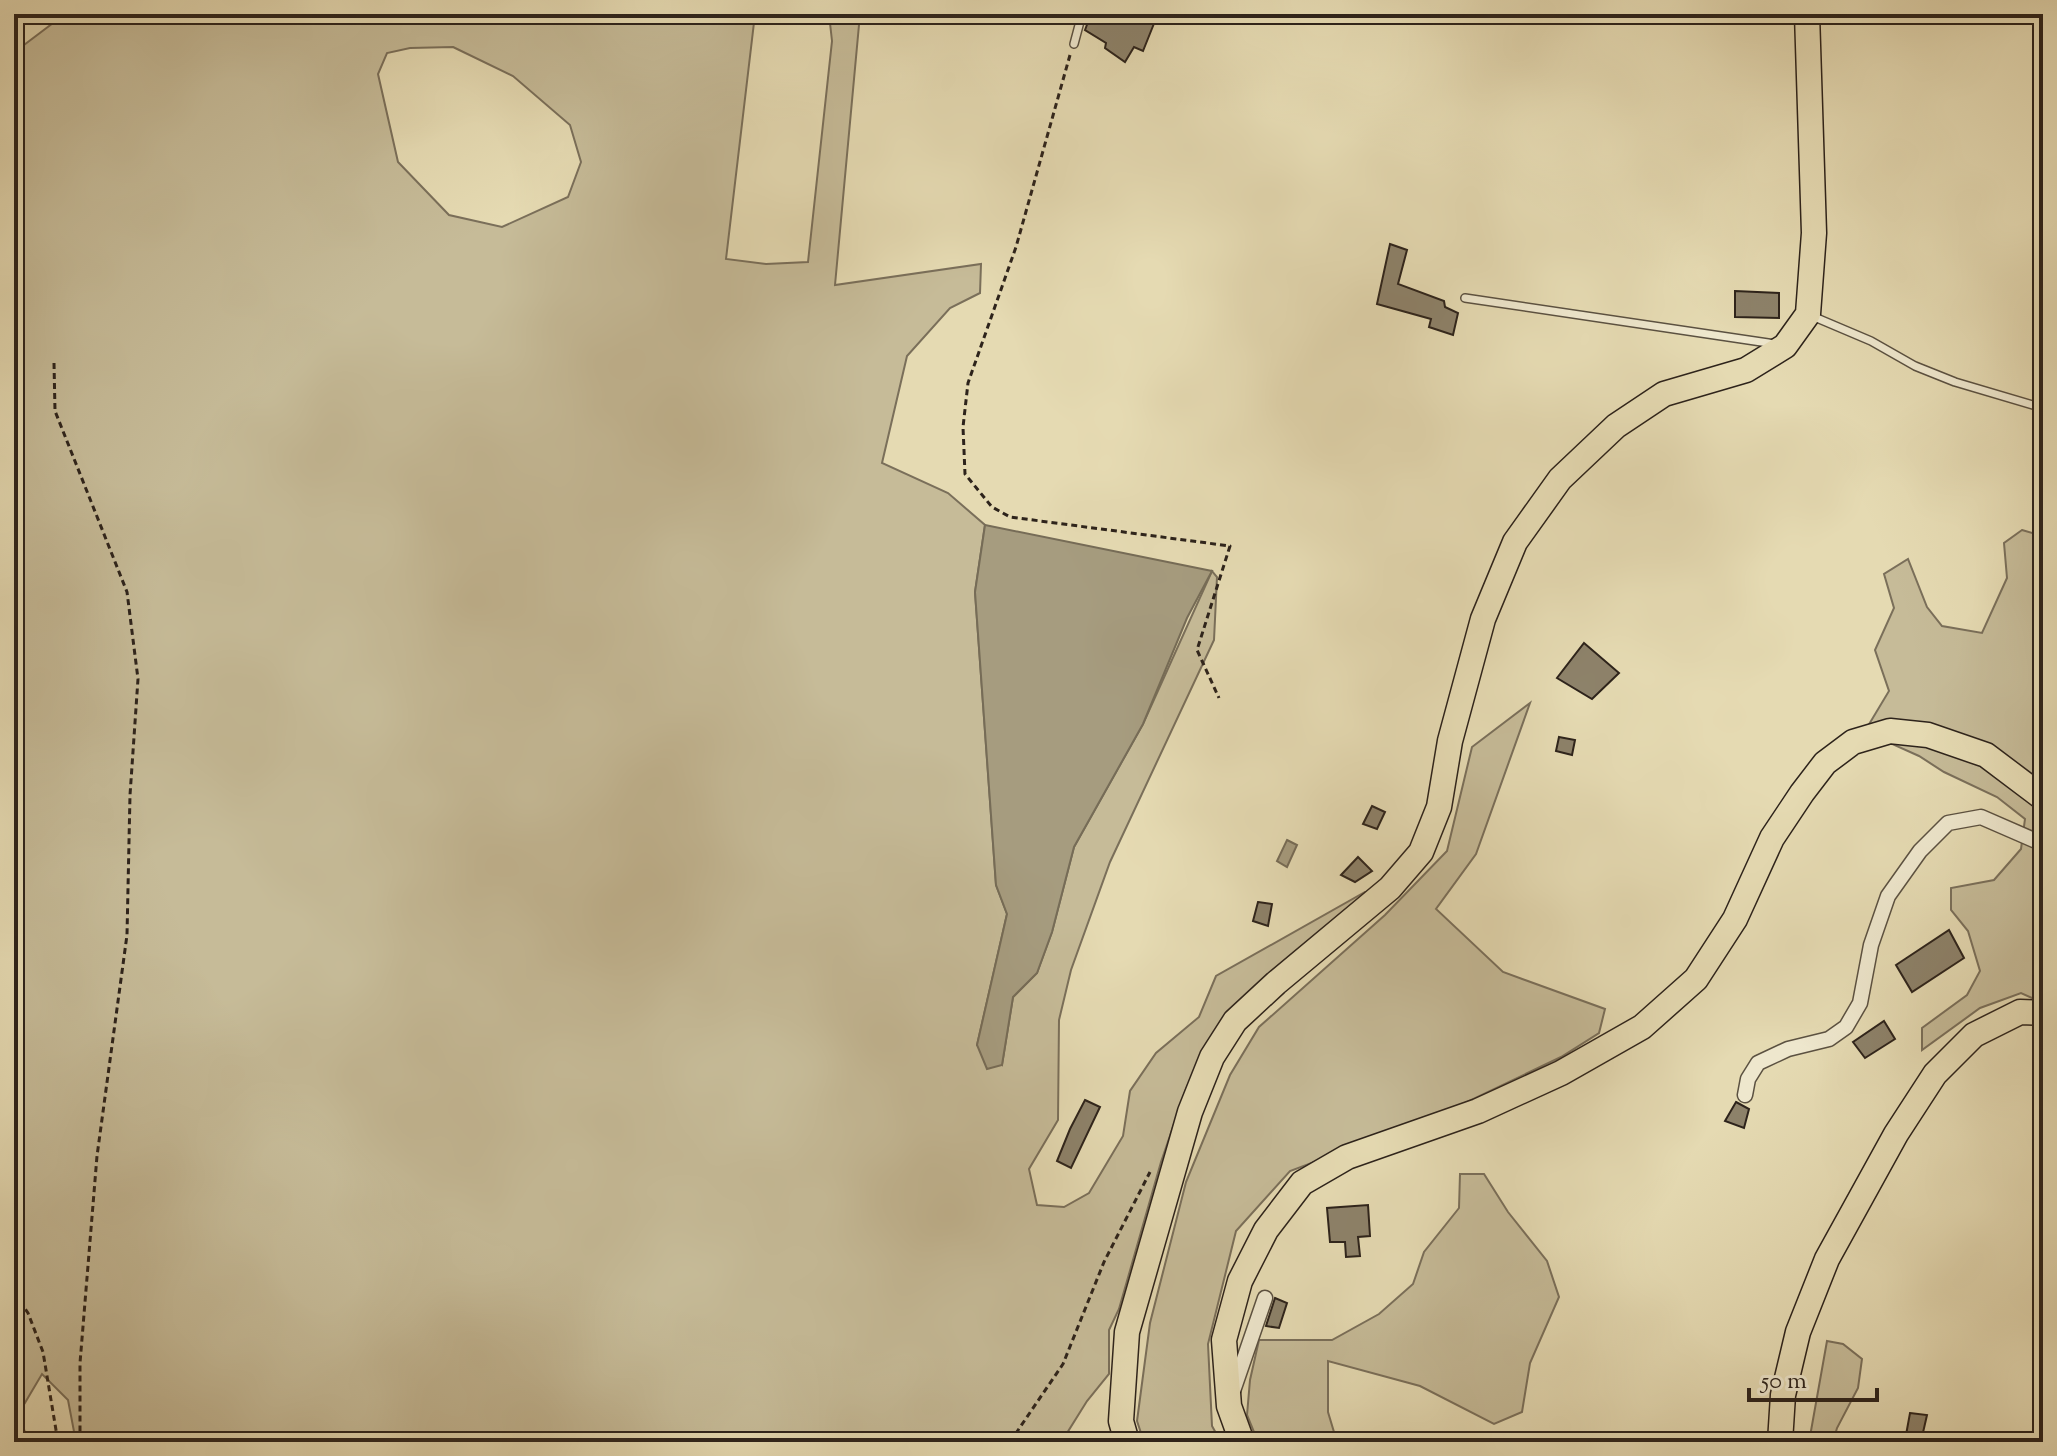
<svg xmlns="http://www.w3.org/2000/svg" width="2057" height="1456" font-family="'Sorts Mill Goudy',serif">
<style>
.green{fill:#c6bb98;stroke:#7a6f5a;stroke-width:2;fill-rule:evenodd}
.water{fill:#a69c7f;stroke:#766c57;stroke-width:2}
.building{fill:#8d826a;stroke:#2d231b;stroke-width:2}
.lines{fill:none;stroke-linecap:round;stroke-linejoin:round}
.lane-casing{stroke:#5b5141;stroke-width:10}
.street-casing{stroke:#5b5141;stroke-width:17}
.primary-casing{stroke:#2d231b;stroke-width:27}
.path{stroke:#2d231b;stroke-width:3;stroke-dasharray:6 4;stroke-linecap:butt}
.lane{stroke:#eee7cd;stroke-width:7}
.street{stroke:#eee7cd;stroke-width:14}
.primary{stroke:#e5dab2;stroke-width:24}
</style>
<rect width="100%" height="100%" fill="#e5dab2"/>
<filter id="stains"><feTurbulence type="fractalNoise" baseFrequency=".0025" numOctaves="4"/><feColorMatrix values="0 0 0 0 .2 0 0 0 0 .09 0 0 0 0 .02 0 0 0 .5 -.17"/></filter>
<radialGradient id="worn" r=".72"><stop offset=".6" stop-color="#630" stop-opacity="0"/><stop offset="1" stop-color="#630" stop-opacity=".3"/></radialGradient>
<g class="green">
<path d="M65,14H755L726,259L766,264L808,262L832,41L829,14H860L835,285L981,264L980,293L950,308L907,356L882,463L948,493L985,525L975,592L996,885L1007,914L977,1045L1002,1065L1013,997L1037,973L1052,932L1074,847L1143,724L1212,571L1217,577L1214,640L1110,862L1071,970L1059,1020L1058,1120L1029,1169L1037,1205L1064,1207L1089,1193L1123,1136L1130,1091L1156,1053L1199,1017L1216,976L1365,892L1374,893L1205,1048L1186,1089L1161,1162L1119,1309L1109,1330V1374L1087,1401L1067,1433L1058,1442H110L109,1437L88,1434L81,1442H76L68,1400L42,1374L19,1413L28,1442H14V56L24,45ZM453,47L513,76L570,125L581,162L568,197L502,227L449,215L398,162L378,74L387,53L410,48Z"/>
<path d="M2022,530L2043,536V1003L2021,993L1980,1008L1922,1050V1028L1967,995L1980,971L1968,931L1951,910V888L1994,880L2021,849L2025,819L1997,797L1944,772L1919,756L1892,744L1868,726L1889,691L1875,650L1894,608L1884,574L1908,559L1927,607L1942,626L1982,633L2007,578L2004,543Z"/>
<path d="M1530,703L1476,854L1436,909L1503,972L1605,1009L1599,1033L1561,1057L1442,1114L1290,1171L1236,1231L1208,1344L1212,1426L1221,1442H1144L1137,1421L1150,1323L1186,1182L1230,1075L1259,1027L1385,915L1447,851L1472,747Z"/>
<path d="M1460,1174H1484L1508,1212L1547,1261L1559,1297L1530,1363L1522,1412L1494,1424L1420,1386L1328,1361V1412L1337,1442H1258L1247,1415L1250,1380L1259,1340H1332L1379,1314L1413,1284L1424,1252L1459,1208Z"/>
<path d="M1827,1341L1843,1344L1862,1359L1858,1388L1837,1428L1833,1442H1809Z"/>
</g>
<g class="water">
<path d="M985,525L1212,571L1187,618L1143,724L1074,847L1052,932L1037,973L1013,997L1002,1065L987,1069L977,1045L1007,914L996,885L975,592Z"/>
<path d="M1287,840L1297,845L1287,867L1277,861Z"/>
</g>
<g class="building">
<path d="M1091,14H1144L1155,21L1143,51L1134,47L1125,62L1105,48L1106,43L1085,30Z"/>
<path d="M1390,244L1407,250L1398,284L1444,301L1445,307L1458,313L1453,335L1429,327L1431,319L1377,304Z"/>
<path d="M1735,291L1779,293V318L1735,317Z"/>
<path d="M1584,643L1619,673L1592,699L1557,678Z"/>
<path d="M1559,737L1575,740L1572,755L1556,751Z"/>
<path d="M1372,806L1385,812L1377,829L1363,824Z"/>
<path d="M1358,857L1372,871L1355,882L1341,875Z"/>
<path d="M1258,902L1272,904L1268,926L1253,921Z"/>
<path d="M1949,930L1964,958L1912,992L1896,965Z"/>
<path d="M1884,1021L1895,1039L1865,1058L1853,1042Z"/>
<path d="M1085,1100L1100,1107L1071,1168L1057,1161L1070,1129Z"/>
<path d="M1736,1102L1749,1109L1744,1128L1725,1121Z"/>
<path d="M1368,1205L1370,1236L1358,1237L1360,1256L1346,1257L1345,1242H1330L1327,1208Z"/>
<path d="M1275,1298L1287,1303L1279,1328L1266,1326Z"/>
<path d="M1910,1413L1927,1415L1922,1437L1906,1435Z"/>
</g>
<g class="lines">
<g class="lane-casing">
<g id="lane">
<path d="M1074,44L1082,14"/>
<path d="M1465,298L1775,344"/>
<path d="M1812,316L1871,341L1915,366L1955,382L2043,408"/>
</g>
</g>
<g class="street-casing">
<g id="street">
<path d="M1745,1095L1748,1079L1758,1063L1788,1049L1829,1039L1846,1027L1860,1003L1871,945L1888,896L1920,851L1948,823L1981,817L2043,844"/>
<path d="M1233,1391L1265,1298"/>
</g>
</g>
<g class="primary-casing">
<g id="primary">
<path d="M1127,1442L1121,1421L1127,1332L1190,1112L1212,1057L1235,1021L1276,983L1390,888L1421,852L1439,807L1450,741L1483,619L1515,542L1560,479L1616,426L1664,394L1746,370L1785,346L1808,314L1814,233L1807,14"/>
<path d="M1242,1442L1229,1406L1224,1340L1240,1281L1266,1230L1302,1183L1347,1157L1478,1111L1561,1073L1642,1027L1696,979L1735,919L1772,838L1802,793L1825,763L1853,742L1890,731L1928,735L1986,755L2043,798"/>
<path d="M1780,1442L1783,1395L1798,1332L1827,1259L1896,1134L1935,1074L1974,1035L2020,1012L2043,1013"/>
</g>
</g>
<g class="path">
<path d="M1070,55L1016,247L968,383L963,427L965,474L992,507L1010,517L1230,546L1197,650L1219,698"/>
<path d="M54,363L55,411L127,592L138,679L130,795L127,935L97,1156L80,1363V1442"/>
<path d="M14,1293L28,1313L43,1352L58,1442"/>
<path d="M1010,1442L1063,1364L1104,1262L1150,1172"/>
</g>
<use href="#lane" class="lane"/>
<use href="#street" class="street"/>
<use href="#primary" class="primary"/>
</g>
<rect width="2057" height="1456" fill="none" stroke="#e5dab2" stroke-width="48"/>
<rect x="16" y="16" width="2025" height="1424" fill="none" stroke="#2d231b" stroke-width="4"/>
<rect x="24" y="24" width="2009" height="1408" fill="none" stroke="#2d231b" stroke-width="2"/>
<path d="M1749 1388v12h128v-12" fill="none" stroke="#2d231b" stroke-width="4"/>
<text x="1761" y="1388" font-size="24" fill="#2d231b" stroke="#eee7cd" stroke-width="6" paint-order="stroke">50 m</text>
<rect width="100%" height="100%" filter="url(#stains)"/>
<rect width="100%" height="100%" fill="url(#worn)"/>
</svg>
